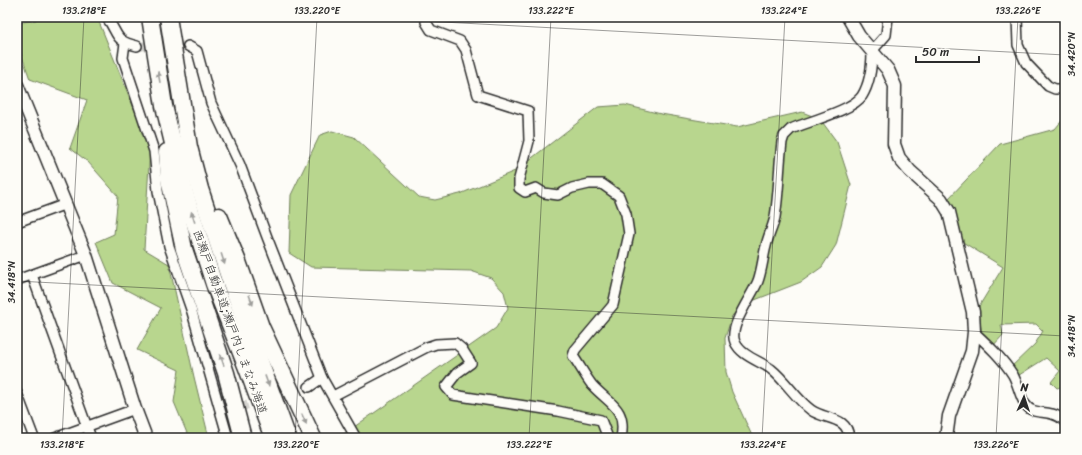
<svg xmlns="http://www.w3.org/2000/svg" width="1082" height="455" font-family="Sriracha,'Klee One',sans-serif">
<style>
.green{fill:#b8d68e;stroke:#72805c}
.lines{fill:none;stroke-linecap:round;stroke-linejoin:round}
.street-tunnel{stroke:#d3d2ce;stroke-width:9;stroke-dasharray:9 4.5;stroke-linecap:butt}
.street-casing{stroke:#2b2b2b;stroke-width:12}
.secondary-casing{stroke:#2b2b2b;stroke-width:15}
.highway-casing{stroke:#2b2b2b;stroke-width:19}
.street{stroke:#fdfcf7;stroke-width:9}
.secondary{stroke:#fdfcf7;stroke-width:12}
.highway{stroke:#fdfcf7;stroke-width:16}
.oneway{fill:#9e9e9b}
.ticks{fill:none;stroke:#2b2b2b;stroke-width:1;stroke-opacity:0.45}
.labels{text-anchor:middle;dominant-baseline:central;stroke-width:3;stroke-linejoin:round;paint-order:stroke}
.street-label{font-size:12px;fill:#2b2b2b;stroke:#fdfcf7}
.neatline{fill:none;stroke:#2b2b2b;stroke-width:1.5}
.ticks-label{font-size:10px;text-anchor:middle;fill:#2b2b2b}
</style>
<rect width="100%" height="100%" fill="#fdfcf7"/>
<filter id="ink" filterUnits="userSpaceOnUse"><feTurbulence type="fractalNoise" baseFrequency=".025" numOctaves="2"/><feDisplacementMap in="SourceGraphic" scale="8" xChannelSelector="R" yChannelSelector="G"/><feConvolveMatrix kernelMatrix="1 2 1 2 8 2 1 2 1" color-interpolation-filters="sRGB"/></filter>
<g filter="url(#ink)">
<g class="green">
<path d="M35,17H97L150,148L144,249L169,264L194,377L209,438H189L174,402L179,370L137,350L161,308L113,283L96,242L114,234L118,196L88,162L70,148L87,100L30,79L17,42V23L36,20Z"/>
<path d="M625,105L661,114L737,127L802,112L820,119L837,142L851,185L836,245L822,267L801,282L742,305L732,316L725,338L726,372L732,392L753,438H345L344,434L496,328L508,308L504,292L491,278L471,271L311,267L289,253L291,195L320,135L332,131L354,137L419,197L435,200L460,194L515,171L598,107Z"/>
<path d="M1065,117V386L1057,388L1051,382L1060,371L1046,358L1016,377L1010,368L1035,344L1043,331L1036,324L1001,325L1003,335L992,347L982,335L978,308L1003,267L961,241L949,198L1000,144L1055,129Z"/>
</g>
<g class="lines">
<g class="street-tunnel">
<path d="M137,46H188"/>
<path d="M226,411L309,387"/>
</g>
<g class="street-casing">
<g id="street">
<path d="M106,17C120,34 112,40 137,46"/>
<path d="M426,17V22L431,30L460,41L466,50L478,95L528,111L529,141L519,179V188L525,192L536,188L544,193L558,195L572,188L589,184H602L619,196L626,214L629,234L613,305L575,350L573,356C580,366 585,376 592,385C609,404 627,407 621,438"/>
<path d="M1017,17L1018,45L1026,63L1048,86L1055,89H1065"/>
<path d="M125,43L123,58L154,151L158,191L169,246L192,312L228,438"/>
<path d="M188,46L197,51L211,103L240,165L267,237L322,378L356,438"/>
<path d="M17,222L66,204"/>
<path d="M32,275L91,438"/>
<path d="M17,280L86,255"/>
<path d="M974,332C988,345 1003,359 1013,375C1018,384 1020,397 1025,404C1032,414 1041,411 1052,414C1057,415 1061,418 1065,421"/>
<path d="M309,387L322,378"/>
<path d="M17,393L34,438"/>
<path d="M333,396L427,347L436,344L455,343L462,349L471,363L457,373L446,387L453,395L558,411L601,420L608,438"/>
<path d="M55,438L135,409"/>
<path d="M849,438C848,416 825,420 811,410C796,399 786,381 771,369C760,361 741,356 735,342C728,327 752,296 758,281C762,270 763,257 766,246C768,236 773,227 775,217C779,192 779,167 782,142L784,136L791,129C807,122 853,110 862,96C870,83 872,66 872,51L886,35L888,17"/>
</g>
</g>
<g class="secondary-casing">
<g id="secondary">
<path d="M848,17L859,36L888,70L895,86L894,144L899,158L910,171L941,199L949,212L973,312L974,332L972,351L949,416L946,438"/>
<path d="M17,85L86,255L135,409L146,438"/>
</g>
</g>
<g class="highway-casing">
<g id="highway">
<path d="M150,17L164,106L185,193L214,284L247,368L273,438"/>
<path d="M168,17L189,147L200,189L229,277L288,438"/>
<path d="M167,152L169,179L184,249L226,373L243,438"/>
<path d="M219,216L238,262L261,327L313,438"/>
</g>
</g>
<use href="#street" class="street"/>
<use href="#secondary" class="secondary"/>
<use href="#highway" class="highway"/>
</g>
<defs><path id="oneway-solid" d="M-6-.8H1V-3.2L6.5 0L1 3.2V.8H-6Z"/></defs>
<g class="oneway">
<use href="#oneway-solid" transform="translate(159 77) rotate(-100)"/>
<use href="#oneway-solid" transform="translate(193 217) rotate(-108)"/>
<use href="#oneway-solid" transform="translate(223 259) rotate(72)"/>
<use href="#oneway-solid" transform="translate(251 300) rotate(70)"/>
<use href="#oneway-solid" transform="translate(222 360) rotate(-109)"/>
<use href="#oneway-solid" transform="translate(267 381) rotate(70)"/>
<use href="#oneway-solid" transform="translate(304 419) rotate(65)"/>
</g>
</g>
<path class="ticks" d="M348,17L1065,55M17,281L1065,336M62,438L84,17M295,438L317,17M529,438L551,17M762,438L785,17M996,438L1018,17"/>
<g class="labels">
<g class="street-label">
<text transform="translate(230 322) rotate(70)">西瀬戸自動車道;瀬戸内しまなみ海道</text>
</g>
</g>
<rect width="1082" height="455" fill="none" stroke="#fdfcf7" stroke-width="44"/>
<g transform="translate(1024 397) rotate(3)" stroke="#fdfcf7" stroke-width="3" paint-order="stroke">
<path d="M0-3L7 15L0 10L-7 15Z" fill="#2b2b2b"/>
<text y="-6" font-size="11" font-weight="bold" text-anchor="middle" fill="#2b2b2b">N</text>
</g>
<path d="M916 56v6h63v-6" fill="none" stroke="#2b2b2b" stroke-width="2"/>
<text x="922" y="56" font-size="12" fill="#2b2b2b" stroke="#fdfcf7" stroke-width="3" paint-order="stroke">50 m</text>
<rect x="22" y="22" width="1038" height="411" class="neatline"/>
<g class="ticks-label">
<text x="84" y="14">133.218°E</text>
<text x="317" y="14">133.220°E</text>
<text x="551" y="14">133.222°E</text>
<text x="784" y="14">133.224°E</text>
<text x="1018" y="14">133.226°E</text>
<text transform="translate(1071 54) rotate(-90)" y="4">34.420°N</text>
<text transform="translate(11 282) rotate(-90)" y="4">34.418°N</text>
<text transform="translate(1071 336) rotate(-90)" y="4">34.418°N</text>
<text x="62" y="448">133.218°E</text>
<text x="296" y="448">133.220°E</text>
<text x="529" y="448">133.222°E</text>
<text x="763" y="448">133.224°E</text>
<text x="996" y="448">133.226°E</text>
</g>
</svg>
